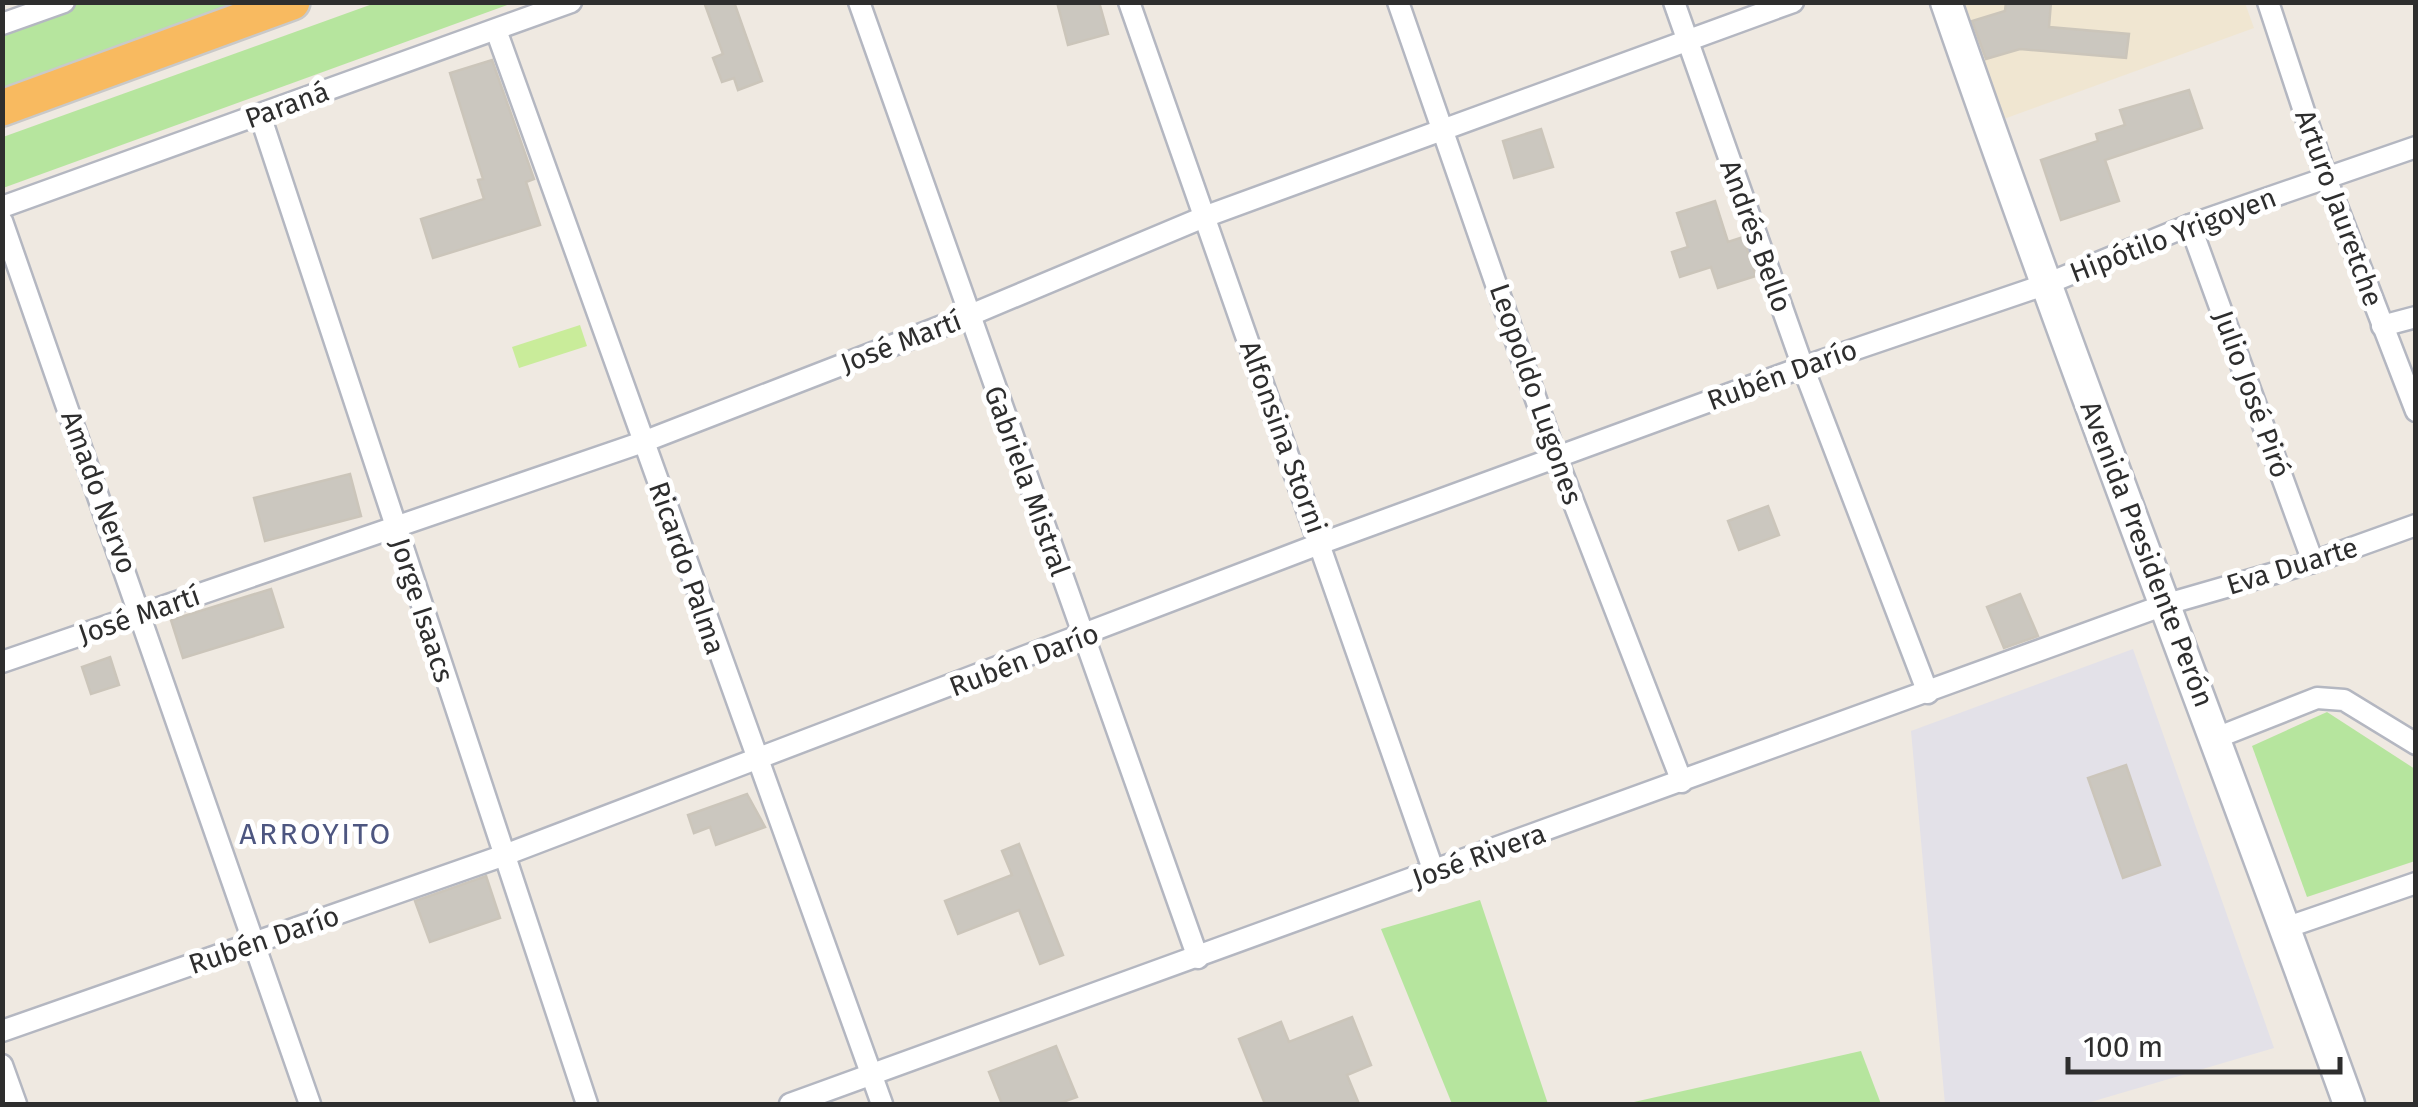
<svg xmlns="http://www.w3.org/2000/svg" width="2418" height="1107" font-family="'Fira Sans',sans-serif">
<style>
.industrial{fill:#e3e1e8}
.education{fill:#f0e6d1}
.green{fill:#b6e59e}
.pitch{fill:#c9ec9a}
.building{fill:#cbc7bf;stroke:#cbc5ba;stroke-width:2.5}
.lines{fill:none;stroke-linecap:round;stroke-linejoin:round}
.minor-casing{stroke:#b4b7c1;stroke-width:25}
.secondary-casing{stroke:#b4b7c1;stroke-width:35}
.trunk-casing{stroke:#c9c9c9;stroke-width:40}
.minor{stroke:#fff;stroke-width:20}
.secondary{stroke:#fff;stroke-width:30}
.trunk{stroke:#f8ba60;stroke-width:35}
.labels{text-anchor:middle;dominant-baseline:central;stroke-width:10;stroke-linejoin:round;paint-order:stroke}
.street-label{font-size:28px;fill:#2e2e2e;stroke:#fff}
.neighbourhood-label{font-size:30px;letter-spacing:2.5px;fill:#4d5680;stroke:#fff}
</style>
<rect width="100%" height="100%" fill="#efe9e1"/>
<path class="industrial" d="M2133,649L2274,1048L2084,1104H1945L1911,731Z"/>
<path class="education" d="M1956,3H2245L2254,28L2001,120Z"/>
<g class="green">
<path d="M378,2L513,3L3,188V137Z"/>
<path d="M77,3H239L3,91V28Z"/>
<path d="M2327,712L2415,769V861L2307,897L2252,746Z"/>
<path d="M1480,900L1548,1104H1452L1381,929Z"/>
<path d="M1861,1051L1881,1104H1625Z"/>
</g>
<path class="pitch" d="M580,325L587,346L519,368L512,347Z"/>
<g class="building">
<path d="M704,2H734L762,81L738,90L734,78L722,82L713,58L723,54Z"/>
<path d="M1057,2H1099L1108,34L1068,45Z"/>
<path d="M2006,2H2051L2049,27L2129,34L2126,58L2020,49L1986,59L1972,21L2005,11Z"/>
<path d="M492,60L534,179L526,182L540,225L433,258L421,219L484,199L478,180L483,179L450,73Z"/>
<path d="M2189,90L2202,128L2105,160L2119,201L2061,220L2041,160L2098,141L2096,134L2125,125L2120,110Z"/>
<path d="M1541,129L1553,167L1514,178L1503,141Z"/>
<path d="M1715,201L1728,242L1743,237L1756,276L1718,288L1711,267L1680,277L1672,252L1688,247L1677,213Z"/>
<path d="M350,474L361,516L265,541L254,498Z"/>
<path d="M1768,506L1779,535L1739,550L1728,521Z"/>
<path d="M271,589L283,627L183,658L171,620Z"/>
<path d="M2020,594L2038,636L2004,648L1987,607Z"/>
<path d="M110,657L119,685L91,694L82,667Z"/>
<path d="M2126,765L2160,865L2123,878L2088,778Z"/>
<path d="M747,794L765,827L716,845L710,827L694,833L688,815Z"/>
<path d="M1019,844L1063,955L1040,964L1019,910L958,934L945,901L1012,875L1002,851Z"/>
<path d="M486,876L500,918L430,942L415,901Z"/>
<path d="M1352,1017L1371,1065L1347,1075L1359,1104H1265L1239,1039L1281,1022L1289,1042Z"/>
<path d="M1056,1046L1077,1097L1057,1104H1002L989,1072Z"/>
</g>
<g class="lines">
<g class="minor-casing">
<g id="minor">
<path d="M859,2L1198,958"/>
<path d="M1129,2L1434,872"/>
<path d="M1398,2L1556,457L1682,782"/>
<path d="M1674,2L1803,367L1928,693"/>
<path d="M2268,2L2326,178L2416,411"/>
<path d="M2,24L64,2"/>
<path d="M496,30L882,1104"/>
<path d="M260,115L587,1104"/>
<path d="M2,207L571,2"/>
<path d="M2,221L310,1104"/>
<path d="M2190,225L2313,562"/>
<path d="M2382,326L2416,317"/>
<path d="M2,662L643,442L968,316L1204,217L1793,2"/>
<path d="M2216,738L2317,698L2344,700L2416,744"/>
<path d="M2285,928L2416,883"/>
<path d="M2,1031L502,856L1322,543L1803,367L2044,285L2190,225L2416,147"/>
<path d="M2,1065L16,1104"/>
<path d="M790,1104L2167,604L2313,562L2416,525"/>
</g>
</g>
<g class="secondary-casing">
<path id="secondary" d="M1946,2C2074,372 2216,736 2349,1104"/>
</g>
<g class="trunk-casing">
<path id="trunk" d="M2,108L292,2"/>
</g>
<use href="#minor" class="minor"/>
<use href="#secondary" class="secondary"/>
<use href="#trunk" class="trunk"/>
</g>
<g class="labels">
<g class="street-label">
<text transform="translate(287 105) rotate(-20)">Paraná</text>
<text transform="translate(2339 208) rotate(70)">Arturo Jauretche</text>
<text transform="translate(2173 235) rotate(-21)">Hipótilo Yrigoyen</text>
<text transform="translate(1756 236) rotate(70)">Andrés Bello</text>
<text transform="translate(901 342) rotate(-21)">José Martí</text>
<text transform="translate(1782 375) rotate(-20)">Rubén Darío</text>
<text transform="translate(1536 394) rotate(71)">Leopoldo Lugones</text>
<text transform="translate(2252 394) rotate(70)">Julio José Piró</text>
<text transform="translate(1283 437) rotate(70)">Alfonsina Storni</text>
<text transform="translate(1027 481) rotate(70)">Gabriela Mistral</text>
<text transform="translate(99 492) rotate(70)">Amado Nervo</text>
<text transform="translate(2147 554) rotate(69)">Avenida Presidente Perón</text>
<text transform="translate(2292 566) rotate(-17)">Eva Duarte</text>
<text transform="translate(687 568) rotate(71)">Ricardo Palma</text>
<text transform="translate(422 610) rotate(72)">Jorge Isaacs</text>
<text transform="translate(139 615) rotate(-19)">José Martí</text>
<text transform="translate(1024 660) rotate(-21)">Rubén Darío</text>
<text transform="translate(1479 856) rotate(-20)">José Rivera</text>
<text transform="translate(264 940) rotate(-19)">Rubén Darío</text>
</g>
<g class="neighbourhood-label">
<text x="316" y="834">ARROYITO</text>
</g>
</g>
<rect width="2418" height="1107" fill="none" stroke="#2e2e2e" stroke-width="10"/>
<path d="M2068 1057v15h272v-15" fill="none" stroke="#2e2e2e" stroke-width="5"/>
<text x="2083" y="1057" font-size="30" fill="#2e2e2e" stroke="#ffffff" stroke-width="8" paint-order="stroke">100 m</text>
</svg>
